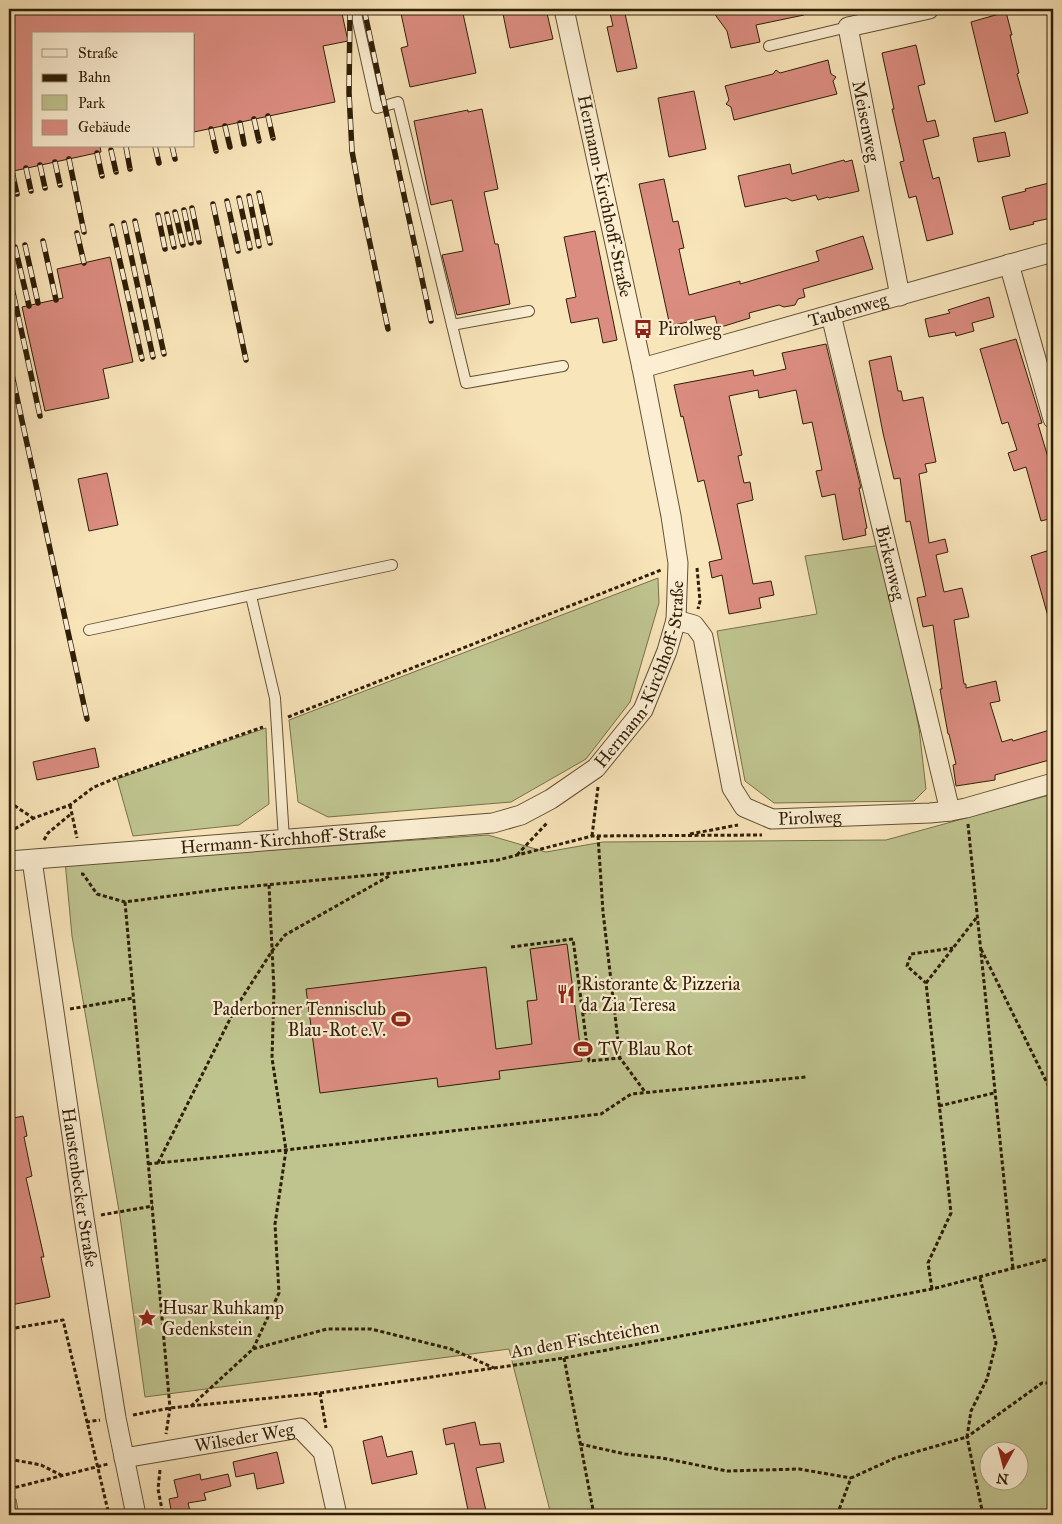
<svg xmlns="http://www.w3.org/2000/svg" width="1062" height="1524" font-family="'IM FELL Great Primer',serif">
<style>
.green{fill:#bfc48f;stroke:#77714b;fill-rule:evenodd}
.building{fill:#dc8d81;stroke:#2f1e07}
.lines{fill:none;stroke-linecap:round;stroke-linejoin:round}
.service-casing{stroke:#625034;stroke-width:12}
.minor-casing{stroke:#625034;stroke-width:21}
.path{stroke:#2f1e07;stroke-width:3;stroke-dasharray:4 2.5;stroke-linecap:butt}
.service{stroke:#fbeed2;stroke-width:10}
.minor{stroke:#fbeed2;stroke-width:19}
.rail-casing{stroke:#2f1e07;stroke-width:5.5}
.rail{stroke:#fbeed2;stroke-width:4;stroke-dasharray:11;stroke-linecap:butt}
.labels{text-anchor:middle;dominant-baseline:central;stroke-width:4.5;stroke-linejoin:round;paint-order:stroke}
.street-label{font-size:18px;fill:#2f1e07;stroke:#fbeed2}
.poi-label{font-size:18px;fill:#2f1e07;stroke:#fbeed2;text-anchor:start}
</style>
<rect width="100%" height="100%" fill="#f9e5ba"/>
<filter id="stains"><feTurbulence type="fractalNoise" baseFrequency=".004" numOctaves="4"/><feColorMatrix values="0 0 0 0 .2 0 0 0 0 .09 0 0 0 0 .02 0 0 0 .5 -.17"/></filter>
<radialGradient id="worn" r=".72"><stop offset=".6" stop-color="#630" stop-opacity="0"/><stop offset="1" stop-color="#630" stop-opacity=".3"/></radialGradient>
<g class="green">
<path d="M881,545L919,728L926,789L914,801L774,803L745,781L717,631L817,614L805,556Z"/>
<path d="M658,578L659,603L630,702L586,759L511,802L328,817L298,802L289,720Z"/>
<path d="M266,728L269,804L239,825L133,836L117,779Z"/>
<path d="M1053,794V1515H551L509,1349L145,1397L120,1217L72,936L65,861L271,850L488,835L546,852L603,842L886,840ZM990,1452H1020V1482H990Z"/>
<path d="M16,1499L19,1515H9V1501Z"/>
</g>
<g class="building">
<path d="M9,9H341L348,41L323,46L335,102L194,132V34H34V146H100L101,152L9,172Z"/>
<path d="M400,9H462L476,73L410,87L401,48L408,46Z"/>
<path d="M502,9H546L553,39L510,48Z"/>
<path d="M609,9H624L637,68L617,72L607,27L613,26Z"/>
<path d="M711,9H803L804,15L756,25L760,42L731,48L727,31Z"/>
<path d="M1006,12L1012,35H1010L1019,73L1017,74L1028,113L995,122L971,22Z"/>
<path d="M916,45L925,84L918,86L927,122L935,120L939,136L923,140L933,179L939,177L953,234L927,241L916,196L909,198L900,162L904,161L892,109H894L882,53Z"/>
<path d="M828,60L831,74L836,77L833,81L837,94L734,120L731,107L726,104L729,100L725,86L773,74L776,70L780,73Z"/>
<path d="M694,91L706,149L669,157L658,98Z"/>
<path d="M482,109L498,189L484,192L495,244H498L510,304L457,315L442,255L463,251L452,200L431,205L414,121L468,110V112Z"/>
<path d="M1005,132L1010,156L978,162L973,138Z"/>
<path d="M844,160L845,162L852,160L859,191L829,198L828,197L818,200L816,195L792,201L786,198L745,207L738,176L790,164L792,174Z"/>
<path d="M664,179L673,222L678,221L684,248L679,249L689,295L740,281V284L819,261L816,251L863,236L873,269L803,289L805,297L798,299L795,305L784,307L779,305L749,313L750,318L718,328L715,316L670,326L639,184Z"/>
<path d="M1053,182V216H1051V218L1033,222L1034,224L1010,230L1002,197L1026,191L1025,189Z"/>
<path d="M595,231L617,340L603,343L598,318L571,323L566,299L576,297L564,237Z"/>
<path d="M110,257L133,362L103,369L109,398L45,411L22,307L63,298L57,269Z"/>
<path d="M989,297L994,317L972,323L974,331L956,336L955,332L929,337L925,319L950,313L948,310Z"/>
<path d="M1016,339L1042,423L1038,424L1053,474V518L1041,521L1026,467L1014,471L1008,453L1017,450L1008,422L1002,424L980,349Z"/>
<path d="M826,344L861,488H859L867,528L865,529L866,535L843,540L835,494L822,497L816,471L822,470L812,422L803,424L796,390L759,398L758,390L729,396L742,455L738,456L744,483L750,482L753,500L737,504L753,584L771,581L774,595L759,598L761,608L729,614L722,575L712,578L709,562L722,559L704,480L698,482L683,416L681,417L674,385L753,370L754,376L786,369L782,353Z"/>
<path d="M891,356L898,391H901L903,401L923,397L936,462L925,464L927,472L919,474L929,543L945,539L948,552L936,555L944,592L962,588L969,617L954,620L964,684H966V688L996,681L1000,701L990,703L1002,742L1012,739L1013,741L1053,729V759L995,775V780L956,786L953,765L956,764L949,734H948L940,689H942L933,625L923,627L917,598L926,596L910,521L906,522L900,478L894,479L883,433L869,361Z"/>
<path d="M107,473L118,525L89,531L78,479Z"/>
<path d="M1053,549V619L1049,620L1031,556Z"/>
<path d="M95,748L99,767L37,780L33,762Z"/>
<path d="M567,944L582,1061L499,1071L500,1079L438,1087L437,1078L320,1093L306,989L486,967L496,1049L532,1044L527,1001L537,1000L530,949Z"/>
<path d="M23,1116L27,1136L24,1137L32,1176L26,1178L44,1257H41L50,1297L11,1305L9,1296V1119Z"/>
<path d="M475,1422L480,1445L500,1443L504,1462L476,1468L487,1515H469L454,1443L446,1445L443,1429Z"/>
<path d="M382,1436L387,1457L412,1451L417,1474L372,1484L363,1441Z"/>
<path d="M277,1452L284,1483L257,1489L254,1473L236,1477L233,1462Z"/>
<path d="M200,1474L201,1480L228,1474L231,1486L204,1493L206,1500L188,1503L191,1515H172L169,1499L178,1497L174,1480Z"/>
</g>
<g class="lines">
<g class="service-casing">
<g id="service">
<path d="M355,9L377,108L398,102L466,383L563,366"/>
<path d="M769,46L848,27"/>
<path d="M452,325L529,311"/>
<path d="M251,596L275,698L284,839"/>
<path d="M89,630L392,565"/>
</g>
</g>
<g class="minor-casing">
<g id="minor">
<path d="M1009,264L1053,419"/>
<path d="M900,296L848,27L929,9"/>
<path id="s1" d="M831,315L950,811"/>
<path id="s2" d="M642,368L1053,252"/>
<path id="s3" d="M676,620L694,625L703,637L732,788L744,807L772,819L930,813L950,811L966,808L1053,783"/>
<path id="s4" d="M32,860L84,1218L116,1418L136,1515"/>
<path id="s5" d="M9,861L493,823L521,815L551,799L596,768L643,710L667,651L676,620L678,563L671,516L642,368L564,9"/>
<path id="s6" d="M124,1458L300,1428L323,1452L337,1515"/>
</g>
</g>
<g class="path">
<path d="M697,568L700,601L698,609"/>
<path d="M288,717L661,570"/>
<path d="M9,802L33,818"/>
<path d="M70,805L77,838"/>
<path d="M968,824L1013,1269"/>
<path d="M9,832L34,818L70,805L94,787L116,778L263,727"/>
<path d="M690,834L738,825"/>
<path d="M592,836L598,787"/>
<path d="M598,836L603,912L620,1058L645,1092"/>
<path d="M44,840L48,833L72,813"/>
<path d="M517,855L547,823"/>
<path d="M81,874H83L97,894L125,902L223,889L393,873L498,860L592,836L762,835"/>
<path d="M125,902L170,1408L166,1434"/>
<path d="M511,947L573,939L589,1061L620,1058"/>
<path d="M981,949L1053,1095"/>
<path d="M926,983L977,917"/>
<path d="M70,1009L133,998"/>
<path d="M582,1013L614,1008"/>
<path d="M939,1106L994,1093"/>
<path d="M158,1163L235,1009L272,951L285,935L391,875"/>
<path d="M148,1164L286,1150L601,1114L631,1094L806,1077"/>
<path d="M101,1215L153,1206"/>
<path d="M932,1289L928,1263L951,1213L926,983L907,966L911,954L953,948"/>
<path d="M9,1329L63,1320L109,1515"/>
<path d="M253,1349L279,1293L275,1224L286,1150L272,1058L274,990L269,885"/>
<path d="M564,1358L594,1515"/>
<path d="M320,1393L326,1428"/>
<path d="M191,1406L253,1349L327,1329H371L451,1349L494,1368"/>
<path d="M133,1415L170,1408L320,1393L564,1358L932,1289L1053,1258"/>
<path d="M86,1422L100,1420"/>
<path d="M580,1444L625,1454L662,1458L727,1471L799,1469L851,1478"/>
<path d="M9,1459L41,1465L63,1476"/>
<path d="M160,1470L158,1489L163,1515"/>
<path d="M9,1489L108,1464"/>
<path d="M837,1515L851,1478L895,1458L967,1437L971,1411L987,1379L996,1343L980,1278"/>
<path d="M983,1515L967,1437L1042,1383H1053"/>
</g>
<use href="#service" class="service"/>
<use href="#minor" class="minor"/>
<g class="rail-casing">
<g id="rail">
<path d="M350,9L349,93L352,151L361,201L388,329"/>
<path d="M364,9L431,321"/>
<path d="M268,116L273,138"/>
<path d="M254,119L259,141"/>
<path d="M240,123L244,144"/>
<path d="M225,126L230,147"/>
<path d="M211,129L216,151"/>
<path d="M155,146L159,163"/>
<path d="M172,146L175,159"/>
<path d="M126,147L130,169"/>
<path d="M111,150L116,172"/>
<path d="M97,153L102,176"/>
<path d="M69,159L84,232"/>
<path d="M55,162L60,185"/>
<path d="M40,165L45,188"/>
<path d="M26,168L31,191"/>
<path d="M12,171L17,194"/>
<path d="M259,193L270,243"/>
<path d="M249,196L259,246"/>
<path d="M239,198L250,248"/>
<path d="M227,201L238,251"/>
<path d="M213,204L246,360"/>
<path d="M192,208L199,242"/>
<path d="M184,210L191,243"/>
<path d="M175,212L183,245"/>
<path d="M167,214L174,247"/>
<path d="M158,215L165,249"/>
<path d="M135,221L164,354"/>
<path d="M124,223L153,357"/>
<path d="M112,226L142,359"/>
<path d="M77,233L84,263"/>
<path d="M43,241L56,300"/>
<path d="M25,245L38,303"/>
<path d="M15,247L29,306"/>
<path d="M9,274L40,416"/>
<path d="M9,361L87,719"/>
</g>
</g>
<use href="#rail" class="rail"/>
</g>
<defs>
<g id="bus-bare" transform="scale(1.5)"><path d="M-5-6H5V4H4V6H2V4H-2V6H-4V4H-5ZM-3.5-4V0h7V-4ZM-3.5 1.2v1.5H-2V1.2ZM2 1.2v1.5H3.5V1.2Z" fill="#8f2418" stroke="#fbeed2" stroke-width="2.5" paint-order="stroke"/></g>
<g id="restaurant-bare" transform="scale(1.5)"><path d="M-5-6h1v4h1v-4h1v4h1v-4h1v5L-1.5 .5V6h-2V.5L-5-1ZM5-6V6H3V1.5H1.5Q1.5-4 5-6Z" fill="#8f2418" stroke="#fbeed2" stroke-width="2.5" paint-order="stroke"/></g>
<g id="stadium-bare" transform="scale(1.5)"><path d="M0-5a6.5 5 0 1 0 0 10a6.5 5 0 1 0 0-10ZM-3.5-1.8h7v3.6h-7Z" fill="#8f2418" stroke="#fbeed2" stroke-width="2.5" paint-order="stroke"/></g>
<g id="sight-bare" transform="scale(1.5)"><path d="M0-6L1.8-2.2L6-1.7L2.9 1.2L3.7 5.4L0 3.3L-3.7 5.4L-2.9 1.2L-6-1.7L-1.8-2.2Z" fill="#8f2418" stroke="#fbeed2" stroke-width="2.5" paint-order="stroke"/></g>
</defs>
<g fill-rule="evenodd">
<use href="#bus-bare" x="643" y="329"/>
<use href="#restaurant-bare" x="566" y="994"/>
<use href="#stadium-bare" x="401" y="1019"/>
<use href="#stadium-bare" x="583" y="1049"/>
<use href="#sight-bare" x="147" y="1318"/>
</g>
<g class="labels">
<g class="street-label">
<text transform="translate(866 121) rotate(79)">Meisenweg</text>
<text transform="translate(605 196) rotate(78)">Hermann-Kirchhoff-Straße</text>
<text stroke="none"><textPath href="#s2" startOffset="214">Taubenweg</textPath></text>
<text stroke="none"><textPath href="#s1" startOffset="255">Birkenweg</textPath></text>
<text stroke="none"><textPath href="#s5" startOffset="710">Hermann-Kirchhoff-Straße</textPath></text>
<text stroke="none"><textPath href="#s3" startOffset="278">Pirolweg</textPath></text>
<text stroke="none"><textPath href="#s5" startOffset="275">Hermann-Kirchhoff-Straße</textPath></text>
<text stroke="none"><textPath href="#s4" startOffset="331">Haustenbecker Straße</textPath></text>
<text transform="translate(585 1339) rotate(-10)">An den Fischteichen</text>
<text stroke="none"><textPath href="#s6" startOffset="122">Wilseder Weg</textPath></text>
</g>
<g class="poi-label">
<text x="658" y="329">Pirolweg</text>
<text x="581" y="984">Ristorante &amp; Pizzeria<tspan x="581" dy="21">da Zia Teresa</tspan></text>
<text x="386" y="1009" text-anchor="end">Paderborner Tennisclub<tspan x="386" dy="21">Blau-Rot e.V.</tspan></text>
<text x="598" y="1049">TV Blau Rot</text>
<text x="162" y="1308">Husar Ruhkamp<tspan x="162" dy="21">Gedenkstein</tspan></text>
</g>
</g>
<rect width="1062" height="1524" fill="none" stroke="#f9e5ba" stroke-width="30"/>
<rect x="10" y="10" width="1042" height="1504" fill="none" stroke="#2f1e07" stroke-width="2.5"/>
<rect x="15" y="15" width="1032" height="1494" fill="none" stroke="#2f1e07"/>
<rect x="32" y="32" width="162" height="115" fill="#fbeed2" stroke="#a99b81"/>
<rect x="42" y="49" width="25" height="8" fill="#fbeed2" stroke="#a99b81"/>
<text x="78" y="58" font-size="15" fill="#2f1e07">Straße</text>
<rect x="42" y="74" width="25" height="8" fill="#2f1e07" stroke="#a99b81"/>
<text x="78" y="82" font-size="15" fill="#2f1e07">Bahn</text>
<rect x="42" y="95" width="25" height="15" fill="#bfc48f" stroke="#a99b81"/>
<text x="78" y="108" font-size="15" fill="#2f1e07">Park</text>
<rect x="42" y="120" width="25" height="15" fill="#dc8d81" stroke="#a99b81"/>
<text x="78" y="132" font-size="15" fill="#2f1e07">Gebäude</text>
<g transform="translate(1004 1466) rotate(187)"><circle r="24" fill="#fbeed2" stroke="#a99b81"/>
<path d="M0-4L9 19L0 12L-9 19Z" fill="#8f2418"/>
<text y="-8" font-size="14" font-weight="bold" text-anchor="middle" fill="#2f1e07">N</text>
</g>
<rect width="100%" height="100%" filter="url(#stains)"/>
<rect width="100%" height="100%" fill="url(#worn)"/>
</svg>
